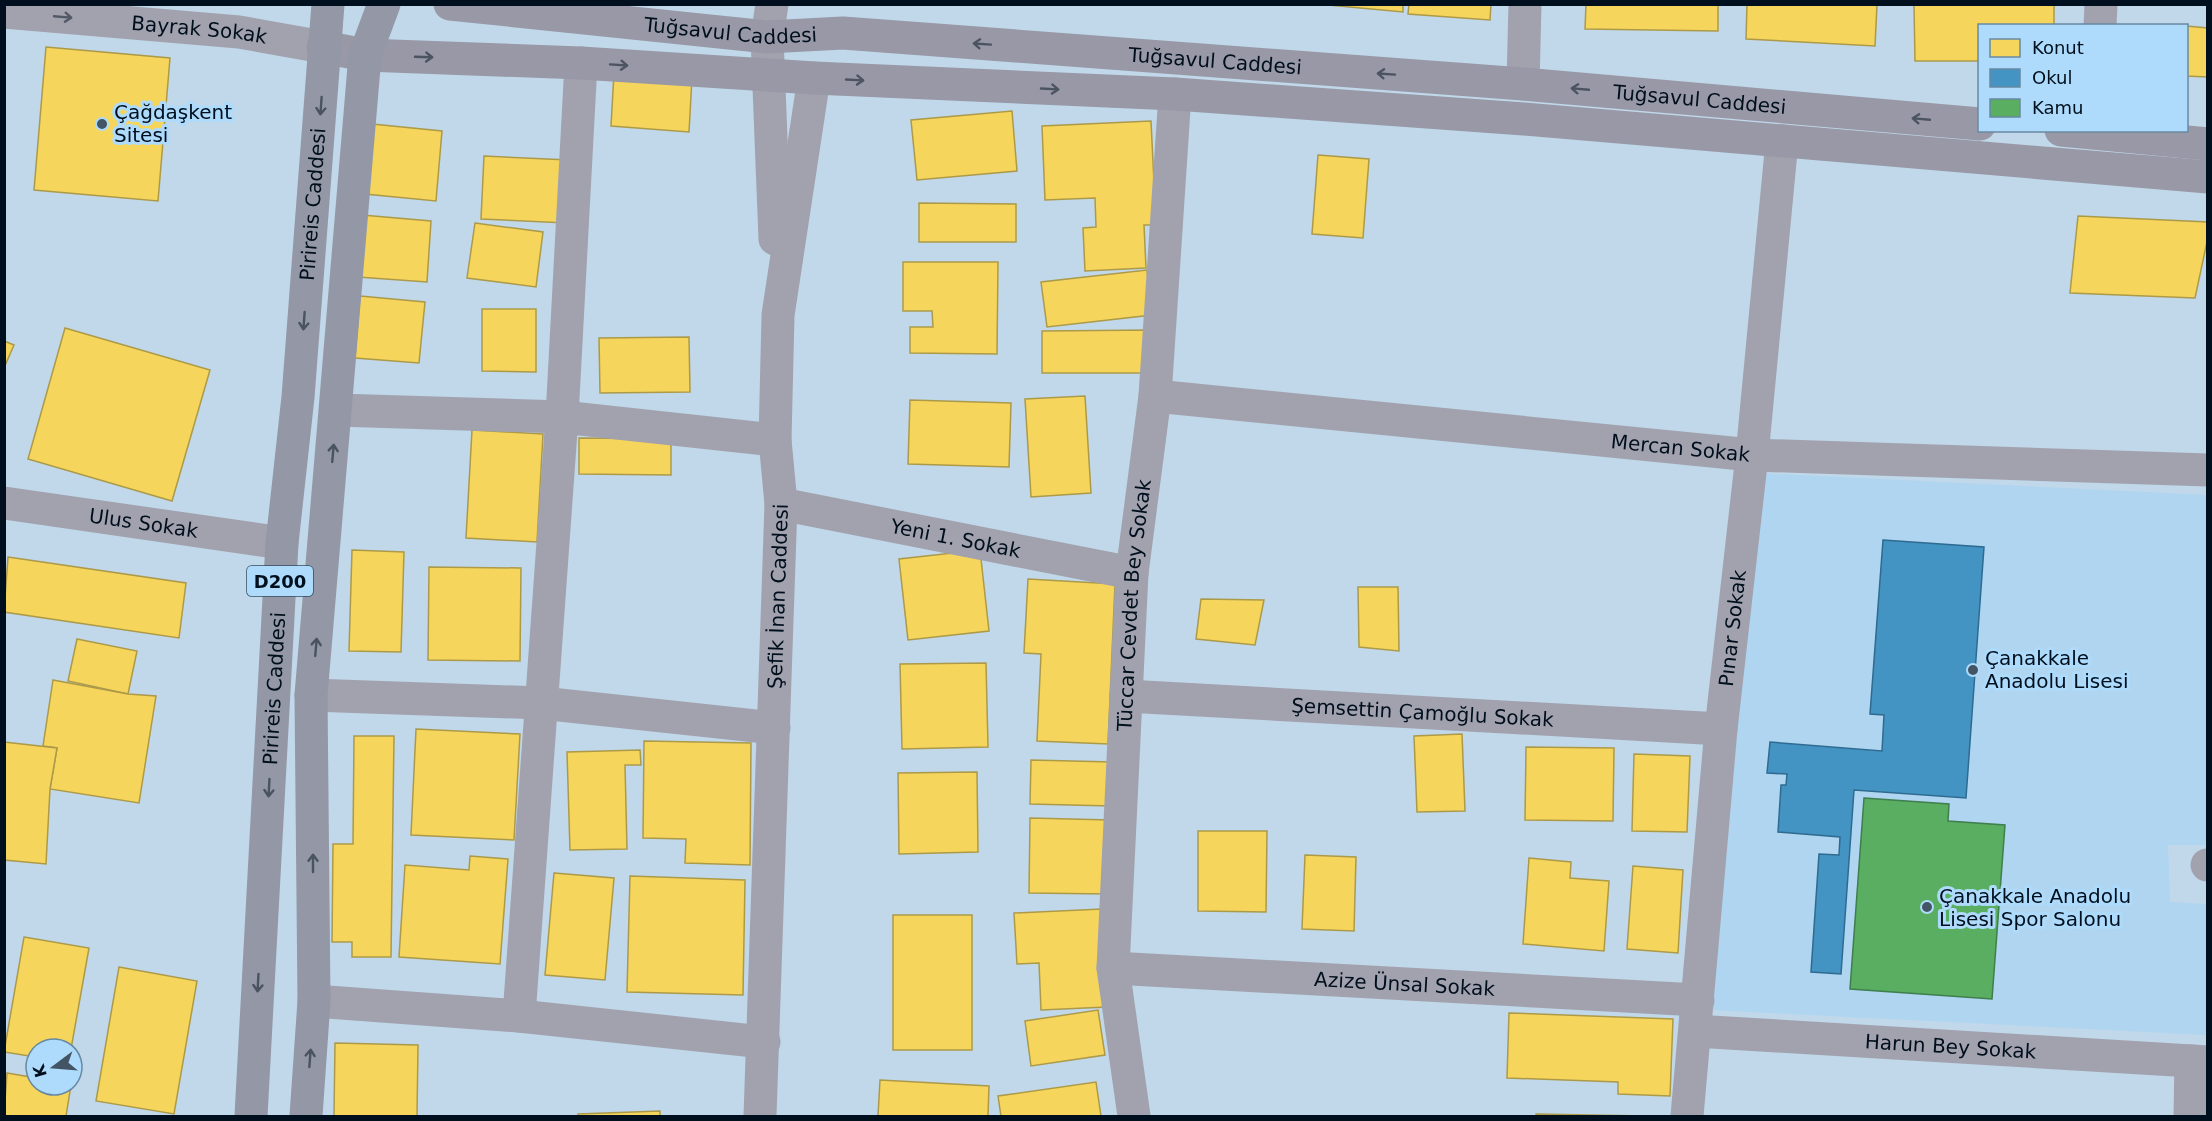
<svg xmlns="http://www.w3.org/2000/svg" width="2212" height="1121" font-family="'DejaVu Sans',sans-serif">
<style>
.built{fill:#afd5f0}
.homes{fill:#f6d55c;stroke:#ac9a49;stroke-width:1.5}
.schools{fill:#4393c3;stroke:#2f6b91;stroke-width:1.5}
.public{fill:#5aae61;stroke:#3f7e4d;stroke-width:1.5}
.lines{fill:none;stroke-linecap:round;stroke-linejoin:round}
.street{stroke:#a2a2ae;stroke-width:33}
.secondary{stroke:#9898a6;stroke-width:33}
.highway{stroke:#9397a6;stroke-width:33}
.oneway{stroke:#515866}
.oneway2{stroke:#4c5462}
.oneway3{stroke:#4a5362}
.poi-dot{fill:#435565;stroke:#aedbfb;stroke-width:2}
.labels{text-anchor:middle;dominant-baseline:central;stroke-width:6;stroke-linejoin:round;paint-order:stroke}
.shield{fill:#aedbfb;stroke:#344c60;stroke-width:1.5}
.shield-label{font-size:18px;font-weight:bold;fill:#000f1d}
.street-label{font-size:20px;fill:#000f1d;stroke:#aedbfb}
.poi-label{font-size:20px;fill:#000f1d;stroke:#aedbfb;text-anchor:start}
</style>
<rect width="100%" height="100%" fill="#c0d8ea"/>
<path class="built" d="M1755,473L2207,495V845H2168L2170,902L2207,904V1035L1710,1010Z"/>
<g class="homes">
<path d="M1317,4H1403V12Z"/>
<path d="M1409,4H1491L1490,20L1408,14Z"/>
<path d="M1586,4H1718V31L1585,29Z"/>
<path d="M1747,4H1877L1875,46L1746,39Z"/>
<path d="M1914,4H2054V26H1980V61H1915Z"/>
<path d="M2186,26L2208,28V77L2186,76Z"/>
<path d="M46,47L170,58L158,201L34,190Z"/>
<path d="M614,73L692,78L689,132L611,126Z"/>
<path d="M1012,111L1017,171L917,180L911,120Z"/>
<path d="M1151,121L1156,225H1144L1146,268L1085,271L1083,228L1096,227L1095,198L1045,200L1042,126Z"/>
<path d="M372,124L442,131L436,201L365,194Z"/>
<path d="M1318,155L1369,159L1363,238L1312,234Z"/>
<path d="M484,156L569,160L566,223L481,219Z"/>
<path d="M919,203L1016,204V242H919Z"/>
<path d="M362,215L431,221L427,282L358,277Z"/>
<path d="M2078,216L2208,222V237L2195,298L2070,293Z"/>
<path d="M475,223L543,232L536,287L467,278Z"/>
<path d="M903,262H998L997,354L910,353V327H933L932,311H903Z"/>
<path d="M1147,270L1152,315L1047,327L1041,282Z"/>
<path d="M360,296L425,302L419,363L355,358Z"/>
<path d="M482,309H536V372L482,371Z"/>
<path d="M65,328L210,370L172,501L28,459Z"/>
<path d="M1152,330V373H1042V331Z"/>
<path d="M689,337L690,392L600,393L599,338Z"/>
<path d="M4,341L14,345L4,368Z"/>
<path d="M1085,396L1091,493L1031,497L1025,399Z"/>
<path d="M910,400L1011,403L1009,467L908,464Z"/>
<path d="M472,430L543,434L537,542L466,538Z"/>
<path d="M579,438L671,439V475L579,474Z"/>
<path d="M352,550L404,552L401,652L349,651Z"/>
<path d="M980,550L989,631L908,640L899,559Z"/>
<path d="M8,557L186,583L179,638L4,612Z"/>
<path d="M429,567L521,568L520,661L428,660Z"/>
<path d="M1028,579L1115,584L1108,744L1037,741L1041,654L1024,653Z"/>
<path d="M1358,587H1398L1399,651L1359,647Z"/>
<path d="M1201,599L1264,600L1255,645L1196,639Z"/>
<path d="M77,639L137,651L128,694L68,681Z"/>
<path d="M986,663L988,747L902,749L900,664Z"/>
<path d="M53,680L128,694L156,696L139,803L50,789L57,748L43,746Z"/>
<path d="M416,729L520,734L514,840L411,835Z"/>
<path d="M1462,734L1465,811L1417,812L1414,736Z"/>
<path d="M354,736H394L391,957H352V942H332L333,844H353Z"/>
<path d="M644,741L751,743L750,865L685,863L686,839L643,838Z"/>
<path d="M4,742L57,748L50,789L46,864L4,860Z"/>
<path d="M1526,747L1614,748L1613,821L1525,820Z"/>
<path d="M640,750L641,765H625L627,849L570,850L567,752Z"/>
<path d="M1634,754L1690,756L1687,832L1632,831Z"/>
<path d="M1031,760L1112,762L1111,806L1030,804Z"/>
<path d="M977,772L978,852L899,854L898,773Z"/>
<path d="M1030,818L1110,820L1109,894L1029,893Z"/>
<path d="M1198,831H1267L1266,912L1198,911Z"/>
<path d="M1305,855L1356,857L1354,931L1302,929Z"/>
<path d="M470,856L508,859L500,964L399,957L405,865L469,870Z"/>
<path d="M1529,858L1571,862L1570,878L1609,881L1604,951L1523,944Z"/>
<path d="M1633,866L1683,870L1678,953L1627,949Z"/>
<path d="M554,873L614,878L605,980L545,975Z"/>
<path d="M630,876L745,880L743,995L627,992Z"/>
<path d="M1102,909L1107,1007L1041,1010L1039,963L1017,964L1014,913Z"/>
<rect x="893" y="915" width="79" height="135"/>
<path d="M24,937L89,948L71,1049H36V1057L4,1052Z"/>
<path d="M119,967L197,981L174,1114L96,1101Z"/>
<path d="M1098,1010L1105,1055L1031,1066L1025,1021Z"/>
<path d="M1509,1013L1673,1019L1670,1096L1618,1094V1082L1507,1078Z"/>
<path d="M335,1043L418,1045L417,1116H334Z"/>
<path d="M7,1073L36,1078V1085H71L66,1116H4Z"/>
<path d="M880,1080L989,1086L988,1116H878Z"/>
<path d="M1096,1082L1101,1116H1001L998,1096Z"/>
<path d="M660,1111V1116H578V1114Z"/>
<path d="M1536,1114L1646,1116H1536Z"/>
</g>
<path class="schools" d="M1883,540L1984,547L1966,798L1854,790L1841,974L1811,972L1819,854L1839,855L1840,837L1778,832L1781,785H1786L1787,774L1767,773L1770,742L1882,751L1884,715L1870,714Z"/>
<path class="public" d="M1864,798L1949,804L1948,821L2005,825L1992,999L1850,989Z"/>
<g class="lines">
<g class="street">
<path d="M772,4L767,37L775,239"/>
<path id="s1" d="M4,12L239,32L323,47"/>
<path d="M2100,26L2101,4"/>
<path d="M1523,84L1525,4"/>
<path id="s2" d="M1155,396L1752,455L2208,470"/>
<path d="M337,410L562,417L775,440"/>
<path id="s3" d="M4,503L282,543"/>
<path id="s4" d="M781,504L1132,573"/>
<path d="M311,695L541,703L774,728"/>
<path id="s5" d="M1126,696L1721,729"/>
<path d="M2207,865H2208"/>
<path id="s6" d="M1113,968L1698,1000"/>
<path d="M314,1001L519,1016L764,1042"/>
<path d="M519,1016L562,417L581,63"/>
<path id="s7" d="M1695,1031L2208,1062"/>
<path id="s8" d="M760,1116L781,504L775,440L778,315L814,78"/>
<path id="s9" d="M1134,1116L1113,968L1132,573L1155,396L1175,94"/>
<path id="s10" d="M1687,1116L1721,729L1752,455L1782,141"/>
<path d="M2190,1116L2191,1061"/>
</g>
<g class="secondary">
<path id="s11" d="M450,4L767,37L843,33L1523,84L1980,124"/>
<path d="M323,47L365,55L581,63L814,78L1175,94L1524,119L2208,177"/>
<path d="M2061,130L2208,144"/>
</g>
<g class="highway">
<path id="s12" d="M251,1116L282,543L298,397L328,4"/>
<path d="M306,1116L314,1001L311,695L365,55L384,4"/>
</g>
</g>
<defs><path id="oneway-shaft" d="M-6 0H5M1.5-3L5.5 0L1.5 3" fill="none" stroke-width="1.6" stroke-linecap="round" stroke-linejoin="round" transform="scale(1.5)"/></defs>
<use class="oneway" href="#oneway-shaft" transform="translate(63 17) rotate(5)"/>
<g class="oneway2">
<use href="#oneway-shaft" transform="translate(982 44) rotate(-176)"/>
<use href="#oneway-shaft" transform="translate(424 57) rotate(2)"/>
<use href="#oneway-shaft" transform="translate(619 65) rotate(4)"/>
<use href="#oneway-shaft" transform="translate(1386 74) rotate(-176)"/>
<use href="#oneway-shaft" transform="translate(855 80) rotate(3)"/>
<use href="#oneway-shaft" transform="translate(1050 89) rotate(3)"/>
<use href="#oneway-shaft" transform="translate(1580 89) rotate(-175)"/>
<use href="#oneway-shaft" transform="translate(1921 119) rotate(-175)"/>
</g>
<g class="oneway3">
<use href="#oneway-shaft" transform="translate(321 106) rotate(94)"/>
<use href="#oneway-shaft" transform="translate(304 321) rotate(94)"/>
<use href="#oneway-shaft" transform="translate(333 453) rotate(-85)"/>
<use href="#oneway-shaft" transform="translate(316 647) rotate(-85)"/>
<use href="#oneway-shaft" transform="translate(269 788) rotate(93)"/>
<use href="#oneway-shaft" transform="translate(313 863) rotate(-90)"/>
<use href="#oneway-shaft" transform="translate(258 983) rotate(93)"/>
<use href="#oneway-shaft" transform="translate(310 1058) rotate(-86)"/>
</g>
<g class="poi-dot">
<circle cx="102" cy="124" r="6"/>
<circle cx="1973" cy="670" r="6"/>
<circle cx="1927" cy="907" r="6"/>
</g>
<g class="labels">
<rect class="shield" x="247" y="566" width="66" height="30" rx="4.5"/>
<g class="shield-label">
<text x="280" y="581">D200</text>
</g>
<g class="street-label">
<text stroke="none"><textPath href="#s11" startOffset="282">Tuğsavul Caddesi</textPath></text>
<text stroke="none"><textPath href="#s1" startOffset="196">Bayrak Sokak</textPath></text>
<text stroke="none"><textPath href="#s11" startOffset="768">Tuğsavul Caddesi</textPath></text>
<text stroke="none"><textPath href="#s11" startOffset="1254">Tuğsavul Caddesi</textPath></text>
<text stroke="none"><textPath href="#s12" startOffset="914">Pirireis Caddesi</textPath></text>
<text stroke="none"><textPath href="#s2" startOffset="528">Mercan Sokak</textPath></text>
<text stroke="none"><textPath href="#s3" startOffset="141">Ulus Sokak</textPath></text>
<text stroke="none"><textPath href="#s4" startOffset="178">Yeni 1. Sokak</textPath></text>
<text stroke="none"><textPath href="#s8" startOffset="520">Şefik İnan Caddesi</textPath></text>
<text stroke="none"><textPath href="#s9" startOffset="513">Tüccar Cevdet Bey Sokak</textPath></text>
<text stroke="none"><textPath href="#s10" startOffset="490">Pınar Sokak</textPath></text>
<text stroke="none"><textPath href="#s12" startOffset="428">Pirireis Caddesi</textPath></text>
<text stroke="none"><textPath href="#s5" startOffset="297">Şemsettin Çamoğlu Sokak</textPath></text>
<text stroke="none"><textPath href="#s6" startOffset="292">Azize Ünsal Sokak</textPath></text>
<text stroke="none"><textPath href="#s7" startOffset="256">Harun Bey Sokak</textPath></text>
</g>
<g class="poi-label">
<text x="114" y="112">Çağdaşkent<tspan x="114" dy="23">Sitesi</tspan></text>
<text x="1985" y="658">Çanakkale<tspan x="1985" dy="23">Anadolu Lisesi</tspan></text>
<text x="1939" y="896">Çanakkale Anadolu<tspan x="1939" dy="23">Lisesi Spor Salonu</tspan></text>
</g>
</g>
<rect width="2212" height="1121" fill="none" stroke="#000f1d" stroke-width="12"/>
<rect x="1978" y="24" width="210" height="108" fill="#aedbfb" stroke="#6889a2" stroke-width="1.5"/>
<rect x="1990" y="39" width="30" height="18" fill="#f6d55c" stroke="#6889a2" stroke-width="1.5"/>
<text x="2032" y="54" font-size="18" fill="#000f1d">Konut</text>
<rect x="1990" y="69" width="30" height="18" fill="#4393c3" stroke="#6889a2" stroke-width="1.5"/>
<text x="2032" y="84" font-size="18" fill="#000f1d">Okul</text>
<rect x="1990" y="99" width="30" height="18" fill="#5aae61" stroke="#6889a2" stroke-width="1.5"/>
<text x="2032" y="114" font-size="18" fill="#000f1d">Kamu</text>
<g transform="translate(54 1067) rotate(254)"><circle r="28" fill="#aedbfb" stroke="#6889a2" stroke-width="1.5"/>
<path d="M0-4.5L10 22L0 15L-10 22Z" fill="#435565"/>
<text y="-9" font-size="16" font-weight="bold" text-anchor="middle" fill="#000f1d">K</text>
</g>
</svg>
